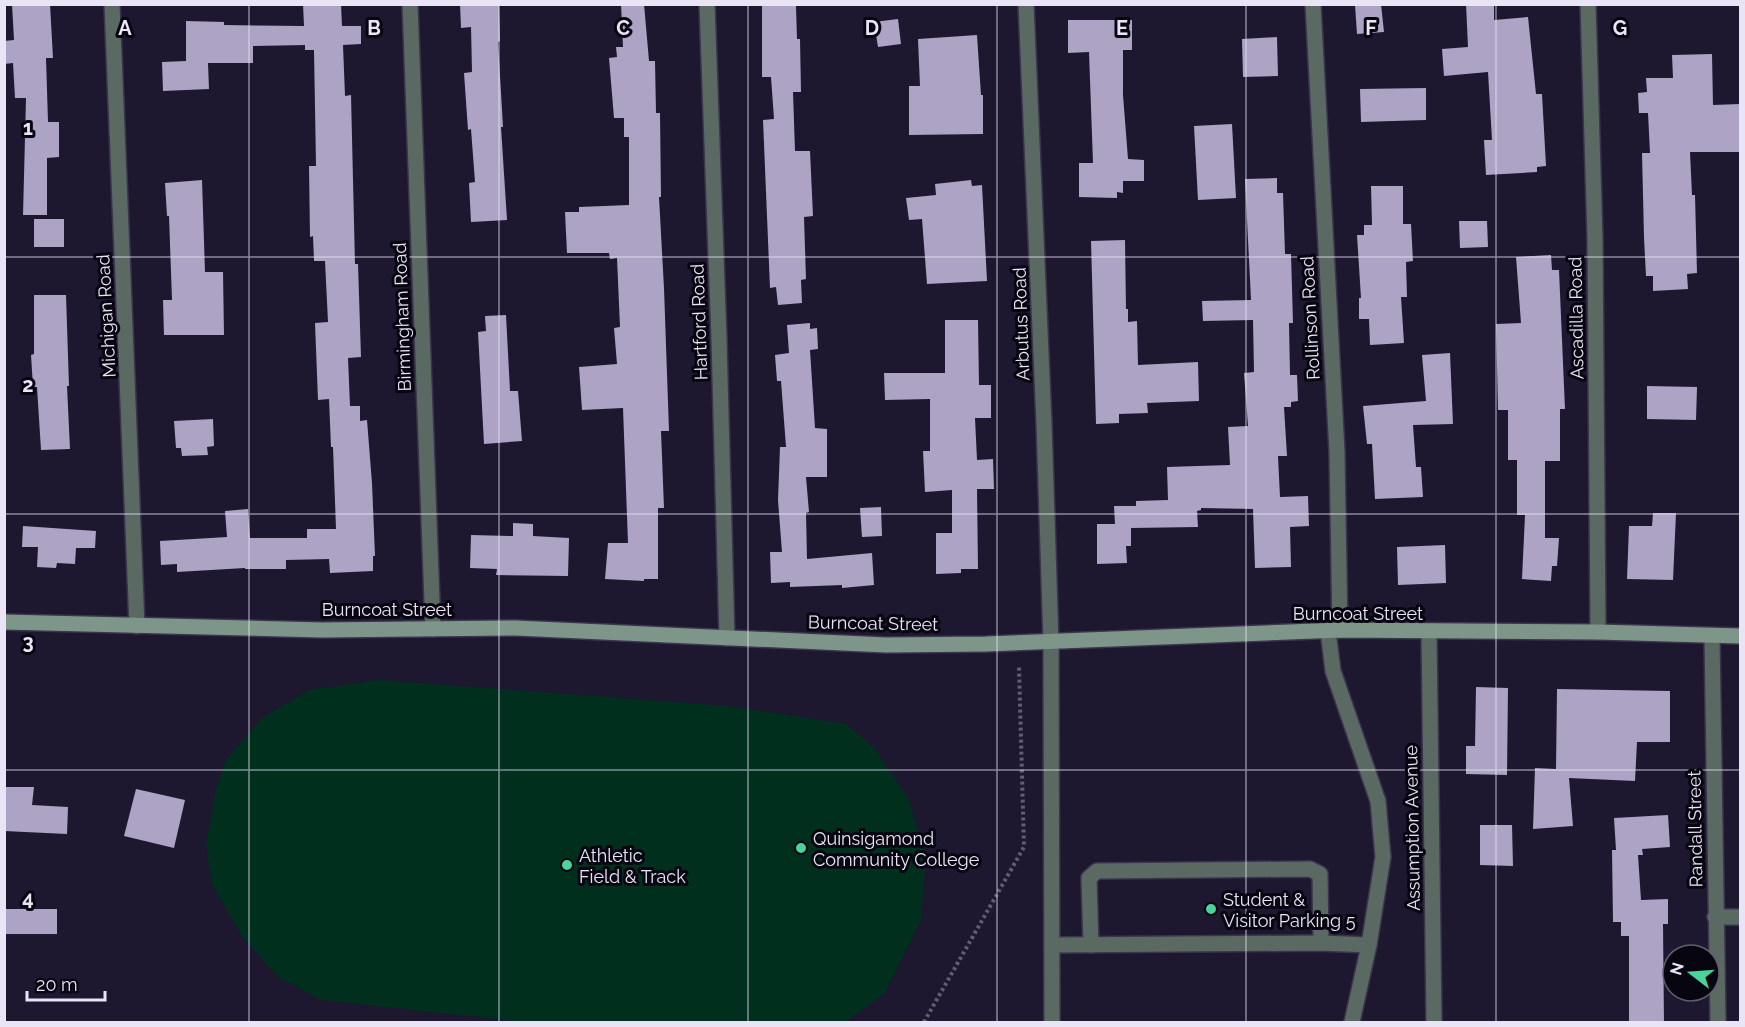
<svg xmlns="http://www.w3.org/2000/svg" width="1745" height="1027" font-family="Raleway,sans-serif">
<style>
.green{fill:#002f1e}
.building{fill:#aca3c5}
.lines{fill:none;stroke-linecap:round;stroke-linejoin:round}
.lane-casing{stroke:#3a344c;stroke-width:18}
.street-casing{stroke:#3a344c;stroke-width:18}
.secondary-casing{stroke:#3a344c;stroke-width:18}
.path{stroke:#635d74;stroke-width:4;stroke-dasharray:3 3;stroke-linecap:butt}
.lane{stroke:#5a6961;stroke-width:15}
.street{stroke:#5a6961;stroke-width:15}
.secondary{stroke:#7e9689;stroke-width:15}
.grid{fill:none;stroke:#e9e5f6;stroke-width:1.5;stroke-opacity:0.55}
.poi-dot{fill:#49d49c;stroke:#07050f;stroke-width:2}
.labels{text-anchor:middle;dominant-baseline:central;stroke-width:6;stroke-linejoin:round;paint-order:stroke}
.street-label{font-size:18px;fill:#e9e5f6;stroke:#07050f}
.poi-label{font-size:18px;fill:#e9e5f6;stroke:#07050f;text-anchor:start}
.grid-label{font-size:20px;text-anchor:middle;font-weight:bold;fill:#e9e5f6;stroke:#07050f;stroke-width:6;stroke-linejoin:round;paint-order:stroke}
</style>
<rect width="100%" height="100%" fill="#1e1730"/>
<path class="green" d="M379,680L729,706L846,724L874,748L908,798L926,857L921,920L884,994L845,1022H524L321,1000L278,977L243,938L212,885L206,845L216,790L226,760L261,719L309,690Z"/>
<g class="building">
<path d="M12,4H50L53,58H46L48,122H59V157L47,158V215H23L26,98H15L13,63L4,64V41L14,40Z"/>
<path d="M303,4H341L342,26H361V44L343,45L345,96L351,95L355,264H358L361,357L348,358L350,406H360V421L367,420L372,483L375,556H373V571L330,573L329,559L286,560V569H245V568L177,572V564L161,565L160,541L227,537L225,511L248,509L250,538H307V529H336L333,447H331L329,399L318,400L315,323L328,322L325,261H314L313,236L310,237L309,166H316L314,50H305V45L253,46V63H208L209,89L163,91L162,62L186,61V21L224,22V25L304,26Z"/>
<path d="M460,4H499L500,41L498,42L503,127H501L507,220L471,222L469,183L475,182L471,129L468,130L464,73L472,72L471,27L461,28Z"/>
<path d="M621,4H644L649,61H655L656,113H660L661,197H659L664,288L669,431H661L664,508H658V579H644V581L605,579L608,543H628L623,408L582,410L579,367L617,364L614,328L620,327L617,258L610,259L609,253H567L565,212H579V207L629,205V137H624V118H614L609,58L617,57L616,47H623Z"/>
<path d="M762,4L796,6L797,39H800L801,92H793L795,151H810L813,216L804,217L806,279L801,280L802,303L778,305L776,287L770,288L763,120L774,119L771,77H762Z"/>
<path d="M1381,4L1384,32L1357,34L1355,5Z"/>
<path d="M1466,4H1494V20L1528,17L1536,94H1542L1546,166L1537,167V172L1486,175L1484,140H1492L1488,72L1444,76L1442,49L1468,47Z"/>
<path d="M898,19L901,44L878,47L874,22Z"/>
<path d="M1068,20H1132V50H1123V95L1128,159L1144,160V181H1123V193L1117,192V198L1079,197V163H1093L1089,52L1068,53Z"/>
<path d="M977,35L981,95H983V134L909,135V86H920L918,39Z"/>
<path d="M1277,37L1278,76L1243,77L1242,39Z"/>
<path d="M1712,54L1713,105L1740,104V152H1690L1692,195H1695L1697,273L1687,274L1688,289L1653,291V276H1646L1644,238L1642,153H1650L1648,113H1639L1638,93L1647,92L1646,78H1673L1672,55Z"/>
<path d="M1426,88V120L1361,122L1360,89Z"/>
<path d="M1232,124L1236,198L1198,200L1194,126Z"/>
<path d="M1277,178V193H1283L1285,254H1291L1293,323H1289L1290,375H1297L1298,401L1291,402V407H1284L1287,456H1278L1280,497L1308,496L1309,526L1290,527L1291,567L1255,568L1253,509L1201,508V510L1197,511L1198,527L1131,528V546H1126L1127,563L1097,564V524H1115L1114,506H1136V501L1168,500L1167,467L1230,465L1228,427L1248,426L1244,373L1254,372L1253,320L1203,321L1202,301L1251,300L1245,179Z"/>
<path d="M202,180L205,272H223L224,335H164L163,300H172L169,216H167L165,183Z"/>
<path d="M971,180L972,186L982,185L987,281L927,284L922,219L909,220L906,198L936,195L935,184Z"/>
<path d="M1371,186H1403V224H1411L1413,261L1406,262L1407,297H1401L1404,343L1370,345L1369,319H1359V298H1361L1357,235H1364V225H1372Z"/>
<rect x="34" y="219" width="30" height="28"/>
<path d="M1459,221H1487L1488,247L1460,248Z"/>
<path d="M1125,240L1126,309H1128V322L1137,321L1138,365L1198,362L1199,401L1147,403L1148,413L1119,414V423L1096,424L1091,241Z"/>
<path d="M1551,255L1552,270H1559L1565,409H1560V461H1545V538H1559L1557,566H1552L1551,581L1522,579L1525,515H1517V460H1508V410H1498L1496,324L1521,323L1516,257Z"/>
<path d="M34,295H66L69,386H67L70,449L41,450L37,387H33L31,355L34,354Z"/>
<path d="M506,315L510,391H518L522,441L484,444L478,332L486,331L485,316Z"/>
<path d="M945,320H978L979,385H991V418H975L977,460L993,459L994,489H977L978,569H961V573L936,574V533H952V490L925,492L923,451H930V399L885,400L884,373H945Z"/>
<path d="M810,323V329L817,328L818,349L810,350L815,428L827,429V477H806L809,512L806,513L807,559L872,553L874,585L842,588V585L790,587V582L771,583L770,552H782L778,500L780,447H786L781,381H777L775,355L789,353L787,325Z"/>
<path d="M1450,353L1453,424L1413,425L1416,467H1421L1423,497L1375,499L1372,444H1367L1363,406L1426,401L1422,355Z"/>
<path d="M1647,386L1697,387L1696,420L1647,419Z"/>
<path d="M213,419L214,446L207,447L208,455L182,456L181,448H176L174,421Z"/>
<path d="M881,507L882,536L862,537L860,508Z"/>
<path d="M1653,513H1676L1673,580L1627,579L1629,526H1652Z"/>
<path d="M513,523L533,524V536L569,538L568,576L496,575L497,569L470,568L471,535L513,536Z"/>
<path d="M23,526L96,531L95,548H76L75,564L57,563L56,568L37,567L38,547H22Z"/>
<path d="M1445,545L1446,583L1398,585L1397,547Z"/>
<path d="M1476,687L1508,688L1507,775L1466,774V746H1475Z"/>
<path d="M1557,689L1670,691V742H1637L1635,781L1569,778L1573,826L1533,829L1535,768L1556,769Z"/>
<path d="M4,787H34L32,805L68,807L67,834L4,831Z"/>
<path d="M136,789L185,800L174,848L124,836Z"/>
<path d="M1668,815L1670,847L1642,849L1643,855H1638L1641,900L1668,899V924H1663L1664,1023H1629V936H1621V922H1613L1612,850H1616L1614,818Z"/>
<path d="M1480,825H1512L1513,866L1480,865Z"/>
<rect x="4" y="909" width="53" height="25"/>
</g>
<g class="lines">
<g class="lane-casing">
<g id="lane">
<path d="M1328,631L1333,671L1378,801L1383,857L1369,945L1352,1022"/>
<path d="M1051,642L1052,1022"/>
<path d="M1052,945L1321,943L1369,945"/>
<path d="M1091,945L1089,878L1097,871L1310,869L1320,874L1321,943"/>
</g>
</g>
<g class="street-casing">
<g id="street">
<path d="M112,4L137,626"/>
<path d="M410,4L433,629"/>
<path d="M707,4L719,339L727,638"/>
<path d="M1026,4L1044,423L1051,642"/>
<path d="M1313,4L1337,452L1340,630"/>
<path d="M1588,4L1595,238L1598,632"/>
<path d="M1429,632L1434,1022"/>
<path d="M1712,636L1718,1022"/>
<path d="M1715,917H1740"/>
</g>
</g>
<g class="secondary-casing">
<path id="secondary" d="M4,622L322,630L516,628L886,645L986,644L1340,630L1598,632L1740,636"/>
</g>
<path class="path" d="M924,1022L1024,847L1019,667"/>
<use href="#lane" class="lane"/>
<use href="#street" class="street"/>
<use href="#secondary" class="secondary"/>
</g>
<path class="grid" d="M249,4V1022M499,4V1022M748,4V1022M997,4V1022M1246,4V1022M1496,4V1022M4,257H1740M4,514H1740M4,770H1740"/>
<g class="poi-dot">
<circle cx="801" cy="848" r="6"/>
<circle cx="567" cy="865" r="6"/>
<circle cx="1211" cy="909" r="6"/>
</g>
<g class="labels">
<g class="street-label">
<text transform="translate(106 316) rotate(-93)">Michigan Road</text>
<text transform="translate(402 317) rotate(-92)">Birmingham Road</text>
<text transform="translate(1310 318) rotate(-93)">Rollinson Road</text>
<text transform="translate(1576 318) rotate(-91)">Ascadilla Road</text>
<text transform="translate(699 322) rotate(-92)">Hartford Road</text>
<text transform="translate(1021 324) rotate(-92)">Arbutus Road</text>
<text x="387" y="609">Burncoat Street</text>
<text x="1358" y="613">Burncoat Street</text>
<text transform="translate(873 623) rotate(1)">Burncoat Street</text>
<text transform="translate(1412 828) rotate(-91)">Assumption Avenue</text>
<text transform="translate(1695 829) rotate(-91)">Randall Street</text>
</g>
<g class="poi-label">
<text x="813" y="838">Quinsigamond<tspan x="813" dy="21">Community College</tspan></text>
<text x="579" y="855">Athletic<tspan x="579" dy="21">Field &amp; Track</tspan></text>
<text x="1223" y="899">Student &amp;<tspan x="1223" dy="21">Visitor Parking 5</tspan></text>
</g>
</g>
<g class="grid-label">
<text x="125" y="35">A</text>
<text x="374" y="35">B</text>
<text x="623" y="35">C</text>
<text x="872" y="35">D</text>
<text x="1122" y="35">E</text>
<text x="1371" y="35">F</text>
<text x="1620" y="35">G</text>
<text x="28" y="135">1</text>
<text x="28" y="392">2</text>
<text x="28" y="649">3</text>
<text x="28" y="905">4</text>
</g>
<rect width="1745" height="1027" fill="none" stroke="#e9e5f6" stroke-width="12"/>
<g transform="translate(1691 973) rotate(287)"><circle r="28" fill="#07050f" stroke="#615f6b" stroke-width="1.5"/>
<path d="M0-4.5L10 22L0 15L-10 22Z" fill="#49d49c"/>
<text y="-9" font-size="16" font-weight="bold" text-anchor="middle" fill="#e9e5f6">N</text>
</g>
<path d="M27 991v9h78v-9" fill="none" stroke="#e9e5f6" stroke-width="3"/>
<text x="36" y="991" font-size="18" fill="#e9e5f6" stroke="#07050f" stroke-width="4.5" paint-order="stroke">20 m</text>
</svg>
